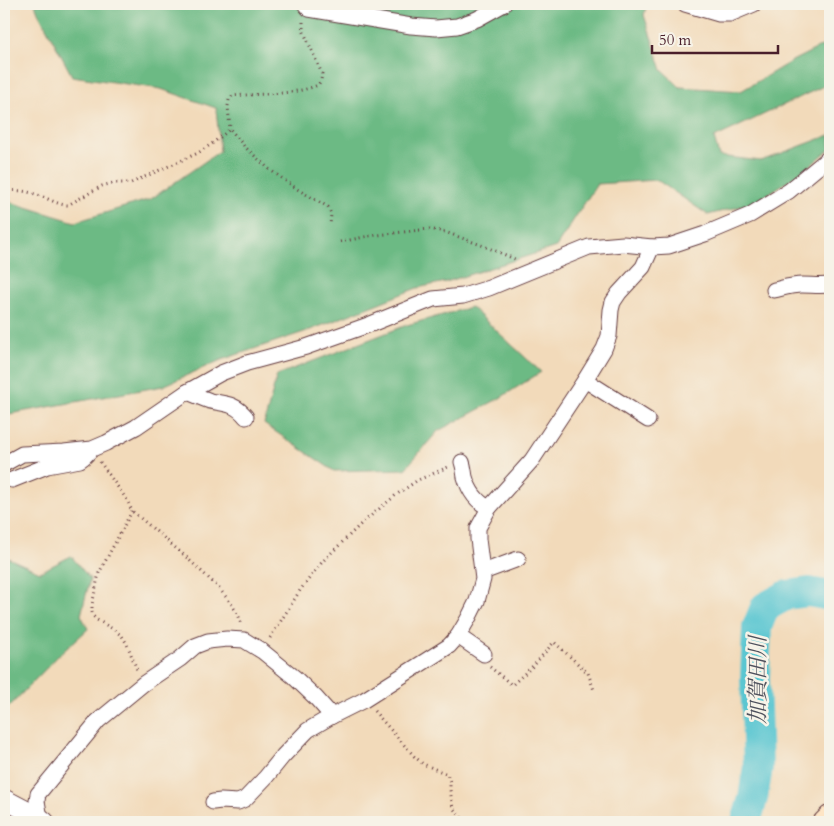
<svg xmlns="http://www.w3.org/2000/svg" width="834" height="826" font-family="Cardo,'Noto Serif JP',serif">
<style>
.forest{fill:#6cba84;stroke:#5b6c58}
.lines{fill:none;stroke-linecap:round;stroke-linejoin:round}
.river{stroke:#5ac6d1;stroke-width:30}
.minor-casing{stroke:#633b40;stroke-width:17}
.tertiary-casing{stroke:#633b40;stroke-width:21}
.secondary-casing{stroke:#633b40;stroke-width:23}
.path{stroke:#633b40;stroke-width:3;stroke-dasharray:1 4;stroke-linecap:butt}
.minor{stroke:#fff;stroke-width:15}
.tertiary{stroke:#fff;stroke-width:19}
.secondary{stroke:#fee5c5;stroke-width:21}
.labels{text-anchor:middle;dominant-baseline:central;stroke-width:5;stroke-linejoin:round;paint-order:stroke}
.water-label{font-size:22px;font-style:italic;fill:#4f515d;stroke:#f7f3e8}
</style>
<rect width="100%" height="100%" fill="#f7f3e8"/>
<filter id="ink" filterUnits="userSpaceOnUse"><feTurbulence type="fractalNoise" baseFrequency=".02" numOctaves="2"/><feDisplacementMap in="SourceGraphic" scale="10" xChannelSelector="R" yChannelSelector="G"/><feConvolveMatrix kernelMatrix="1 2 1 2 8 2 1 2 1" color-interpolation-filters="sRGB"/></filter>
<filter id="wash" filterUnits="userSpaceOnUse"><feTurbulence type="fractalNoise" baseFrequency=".0096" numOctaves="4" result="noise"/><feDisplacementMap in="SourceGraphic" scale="20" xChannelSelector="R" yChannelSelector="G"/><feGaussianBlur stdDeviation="1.12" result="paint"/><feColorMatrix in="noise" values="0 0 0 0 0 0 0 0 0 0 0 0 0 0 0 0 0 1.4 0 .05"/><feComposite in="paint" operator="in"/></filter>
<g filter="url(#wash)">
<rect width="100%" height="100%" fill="#f2daba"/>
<g class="forest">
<path d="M35,4H647L644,15L662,70L680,87L741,91L792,61L830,42V83L714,138L719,156L761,161L830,135V149L805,170L754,203L708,215L657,180L597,184L556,247L446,282L417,288L313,329L221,360L163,386L4,415V204L10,202L75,222L151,199L220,151L216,108L161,89L72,76L38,12Z"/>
<path d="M471,307L541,372L500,398L438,431L405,469L334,471L264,424L277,375L407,325Z"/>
<path d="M71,556L90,579L81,615L88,629L58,656L4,712V558H8L40,572Z"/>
</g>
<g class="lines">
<path class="river" d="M746,822L753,798L758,767L755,678L757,627L765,607L787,595L809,592L830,596"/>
</g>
</g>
<g filter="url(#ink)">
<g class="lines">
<g class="minor-casing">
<g id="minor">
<path d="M305,4L309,9L411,26L436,28L457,26L477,19L504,4"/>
<path d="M685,4L719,14H730L754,4"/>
<path d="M774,290C783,288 792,285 802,285C811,285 821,286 830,285"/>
<path d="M585,380L648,420"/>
<path d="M187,392C195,395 202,398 210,401C225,404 235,403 246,417"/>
<path d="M462,462C464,467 464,472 465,477C469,491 477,502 489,508"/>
<path d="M4,464L22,454L64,452L92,449L106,443L136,427L187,392L221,373L247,363L306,347L371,324L433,299L463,296L489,288L589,247L623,244L652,247L669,246L705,234L750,215L789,191L830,157"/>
<path d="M12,480L47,466L80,460L84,457L91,450"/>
<path d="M483,572L518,559"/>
<path d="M458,636L484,654"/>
<path d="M213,802L221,801L238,802L245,799L266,777L283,756L308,730L332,716"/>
<path d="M34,822L40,818L37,801L38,794L98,721L143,684L180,659L195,646L208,641L227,639L244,640L262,651L294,677L316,698L332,716L364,700L449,646L458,636L468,619L477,601L483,579L478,539V528L489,508L532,460L585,380L604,349L609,336L611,310L613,302L619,293L643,267L652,247"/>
</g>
</g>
<g class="tertiary-casing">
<path id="tertiary" d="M4,799L40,818L45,822"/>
</g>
<g class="secondary-casing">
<path id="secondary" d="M824,822L830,816"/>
</g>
<g class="path">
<path d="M303,22V30L322,74L321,80L318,85C291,96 260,93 232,96L229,100L228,106L230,129L244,146L269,169L297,189L328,207L331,214L330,226"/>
<path d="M4,192C19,188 34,193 48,199C55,202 61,205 68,205L102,186L113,183H131L198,153L213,143L230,129"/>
<path d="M340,242L369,236L429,229L445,232L484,246L517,260"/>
<path d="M100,462L127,500L132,511L184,555L217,586L231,603L239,617L241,625"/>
<path d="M132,511L99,573L92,605V612L93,616L97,620L113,629L122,636L127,644L137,670"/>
<path d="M270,638L301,589L323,561L361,524L396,495L418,480L448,467"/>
<path d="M490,667L512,685L535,664L554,642L588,673L594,690"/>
<path d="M374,711L414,756L423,764L447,774L450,782V790L453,808L465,822"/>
</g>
<use href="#minor" class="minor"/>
<use href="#tertiary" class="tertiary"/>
<use href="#secondary" class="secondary"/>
</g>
</g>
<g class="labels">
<g class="water-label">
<text transform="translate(758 680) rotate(-90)">加賀田川</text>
</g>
</g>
<rect width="834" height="826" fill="none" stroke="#f7f3e8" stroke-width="20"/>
<path d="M652 45v8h126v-8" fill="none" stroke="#4a1f2b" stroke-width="2.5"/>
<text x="659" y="45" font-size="15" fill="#4a1f2b" stroke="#f7f3e8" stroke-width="4" paint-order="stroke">50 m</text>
</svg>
